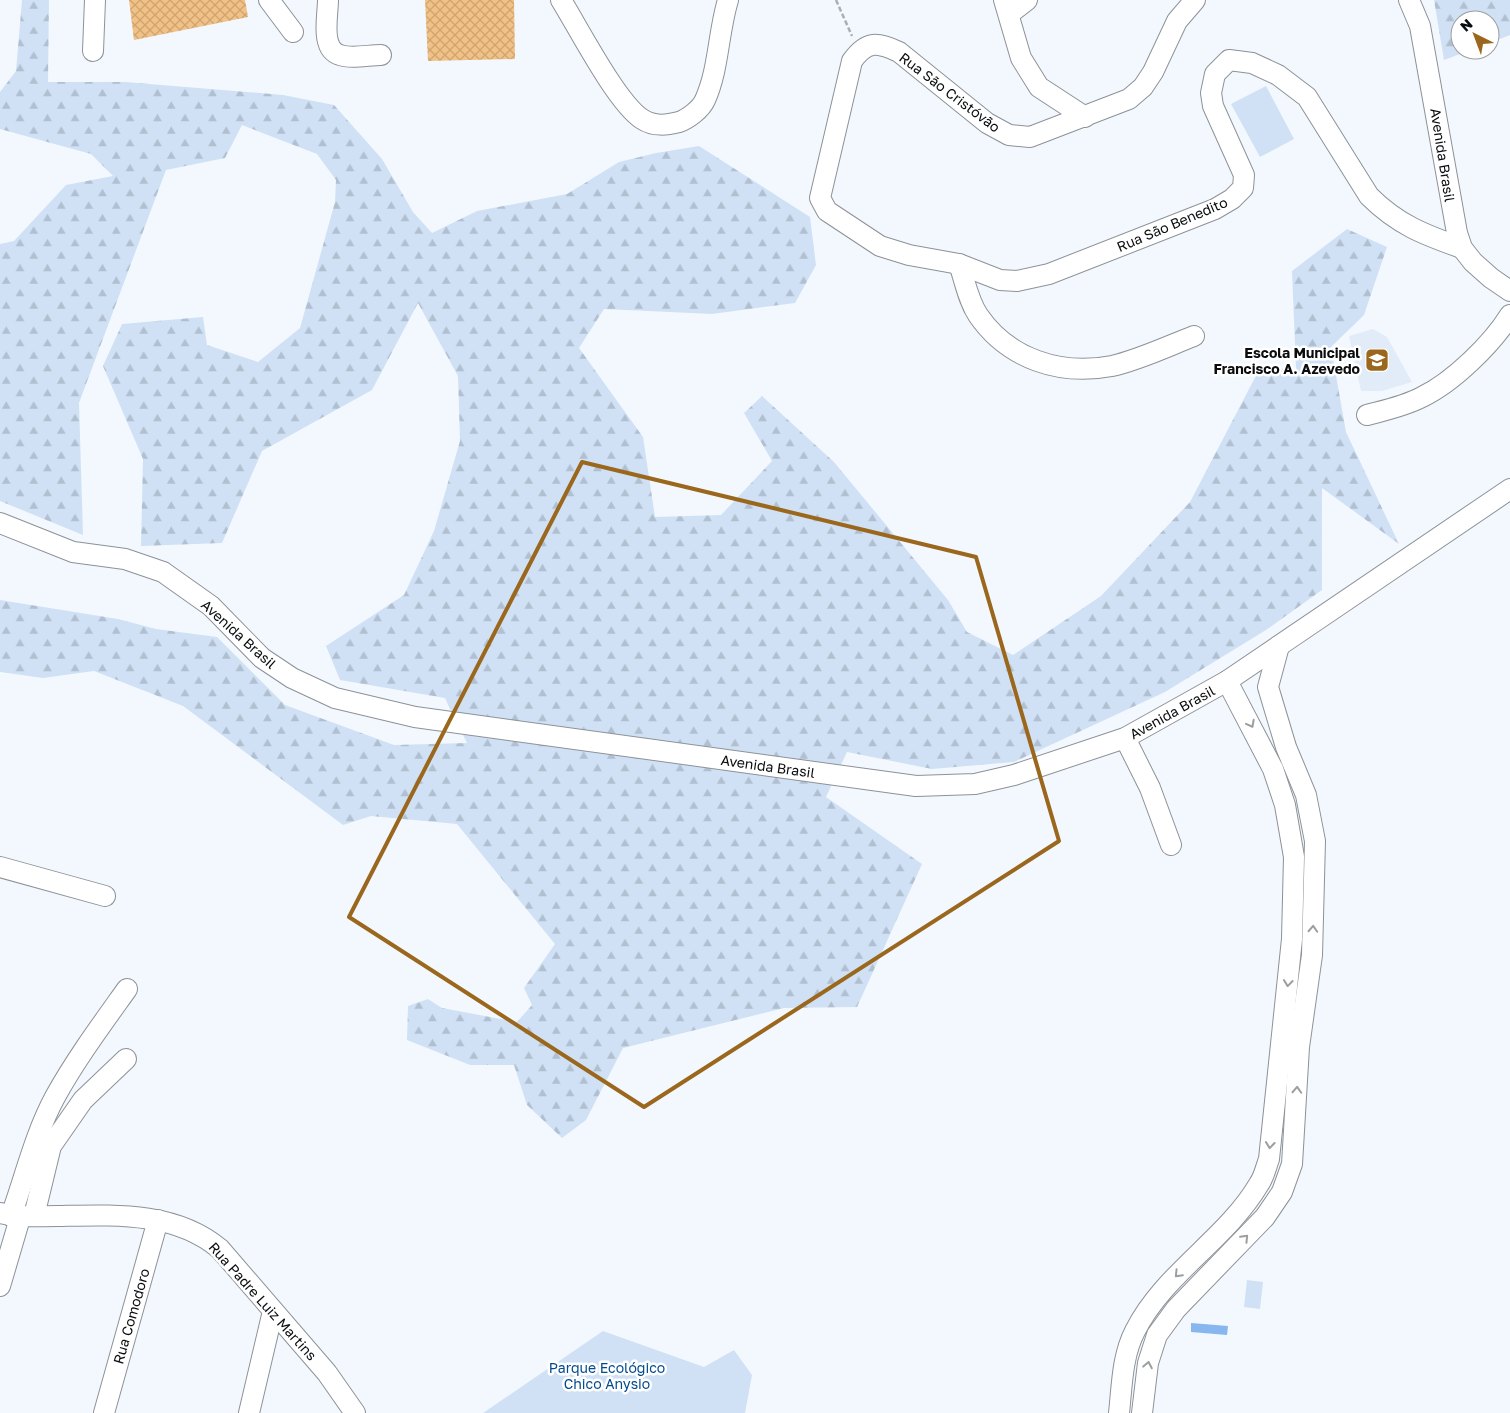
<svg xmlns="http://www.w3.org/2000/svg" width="1510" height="1413" font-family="'Golos Text',sans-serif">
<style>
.built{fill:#e2ecf8}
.forest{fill:url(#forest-firs)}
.park{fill:#d0e1f5}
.water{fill:#87b7ee}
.building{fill:url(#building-cross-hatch)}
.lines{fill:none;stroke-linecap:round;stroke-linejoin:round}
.minor-casing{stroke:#8d9298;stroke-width:22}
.path{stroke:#aaafb4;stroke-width:2.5;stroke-dasharray:5 2.5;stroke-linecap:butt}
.minor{stroke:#fff;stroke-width:20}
.oneway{stroke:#9d9e9f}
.marked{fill:none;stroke:#9a671d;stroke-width:4;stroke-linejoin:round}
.labels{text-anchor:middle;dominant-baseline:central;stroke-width:5;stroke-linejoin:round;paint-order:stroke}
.street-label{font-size:14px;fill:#0a0c0e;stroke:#fff}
.poi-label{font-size:14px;font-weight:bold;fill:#0a0c0e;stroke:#fff;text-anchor:end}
.park-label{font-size:14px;fill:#034b8c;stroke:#fff}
</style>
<defs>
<pattern id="forest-firs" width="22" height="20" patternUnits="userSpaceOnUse" patternTransform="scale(1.25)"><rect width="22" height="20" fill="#d0e1f5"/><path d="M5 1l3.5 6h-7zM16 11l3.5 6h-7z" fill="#b1c0d1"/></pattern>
<pattern id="building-cross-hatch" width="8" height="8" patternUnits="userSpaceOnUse" patternTransform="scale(1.25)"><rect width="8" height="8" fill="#f2c186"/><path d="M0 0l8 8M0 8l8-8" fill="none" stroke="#cea572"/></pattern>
</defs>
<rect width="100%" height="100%" fill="#f2f8fe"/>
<path class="built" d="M1373,329L1387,337L1412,382L1382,391H1361L1349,336Z"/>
<g class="forest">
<path d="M22,0H49L48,82H125L283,95L334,105L382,159L413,212L432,233L477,211L567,194L619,162L656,153L699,146L810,217L816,265L795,303L712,314L604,309L579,348L643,437L655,517L721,515L772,461L744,413L762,396L834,462L948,600L967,632L1013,655L1101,596L1190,502L1260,368L1296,369L1292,271L1347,229L1387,247L1364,315L1331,347L1346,432L1399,544L1322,488V590L1266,630L1165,692L1014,762L932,769L847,752L826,797L922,864L857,1007L784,1008L623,1048L586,1120L562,1138L527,1105L514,1065H470L407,1040L408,1006L428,999L442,1008L517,1022L532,1005L524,988L555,944L457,824L371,816L343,825L183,706L94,671L43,678L0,672V600L118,619L156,629L217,637L285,705L394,745L467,743L445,698L340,680L326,646L404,595L434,531L460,441L458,376L418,303L372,390L262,451L222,543L141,546L143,459L103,366L122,324L203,317L207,345L258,362L300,328L335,202L336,180L317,154L242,125L225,158L166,170L79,403L83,535L0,501V244L14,241L66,185L113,176L91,154L0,129V92L16,71Z"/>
<path d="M1434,0H1510V35L1490,43V20H1460V50H1471L1444,60Z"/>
</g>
<g class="park">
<path d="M1266,86L1294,139L1260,157L1231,104Z"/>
<path d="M1247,1280L1263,1282L1260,1309L1244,1307Z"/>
<path d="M603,1331L704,1367L734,1350L752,1375L745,1413H483Z"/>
</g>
<path class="water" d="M1191,1323L1228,1326L1227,1335L1191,1332Z"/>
<g class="building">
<path d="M129,0H245L248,17L134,40Z"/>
<path d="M425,0H514L515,59L428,61Z"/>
</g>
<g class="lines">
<g class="minor-casing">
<g id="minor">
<path d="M269,0L293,32"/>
<path d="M328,0C328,16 320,49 340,55C351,59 369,55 381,55"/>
<path d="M561,0C579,29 617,103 642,119C654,127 667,125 679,122C688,119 701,109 705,100C719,69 718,33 728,0"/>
<path d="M1004,0L1021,58L1039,87L1085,117"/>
<path d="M1195,0L1177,21L1153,72L1143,87L1129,99L1030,137L1009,135L987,123L899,52C878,42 867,40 852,61L820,198L827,211L880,246L909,255L959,264L1000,280L1017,281L1049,274L1215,209L1232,199L1243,188L1244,175L1213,106L1211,93L1215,74L1229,60L1252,63L1278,75L1307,97L1369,196C1398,225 1425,235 1462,248"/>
<path d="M1409,0L1420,26L1457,233L1462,248L1473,262L1491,278L1510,291"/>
<path d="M1009,14L1027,0"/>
<path d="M93,51L95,0"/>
<path d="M959,264C965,281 968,300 978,315C1008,359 1060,376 1112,366C1139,360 1168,346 1194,336"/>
<path d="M1367,415C1386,410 1405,406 1422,397C1453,382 1492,344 1510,315"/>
<path d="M0,523L73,552L125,559L163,572L211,606L262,658L292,678L335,698L415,717L916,786L975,784L1014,775L1125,738L1227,681L1510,489"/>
<path d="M1125,738L1150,788L1171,845"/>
<path d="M0,867L105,896"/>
<path d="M0,1213C20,1218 37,1216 57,1216C113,1215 175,1211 220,1249L327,1373L355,1413"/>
<path d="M11,1216C25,1177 35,1134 55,1097C76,1059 102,1024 127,989"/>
<path d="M34,1216L51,1146L83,1100L126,1059"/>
<path d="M0,1286L20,1218"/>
<path d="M104,1413L158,1220"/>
<path d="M249,1413L273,1311"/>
<path d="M1119,1413C1122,1386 1122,1356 1135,1331C1164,1273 1226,1240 1259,1184C1264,1177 1266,1167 1269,1159L1292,939L1294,857L1285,805L1273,769L1227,681"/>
<path d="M1142,1413L1148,1363L1157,1335L1176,1309L1265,1217L1282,1192L1292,1164L1299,1047L1312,955L1315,841L1306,795L1286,747L1268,687L1279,646"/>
</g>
</g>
<path class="path" d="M836,0L852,36"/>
<use href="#minor" class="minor"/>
</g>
<defs><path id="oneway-chevron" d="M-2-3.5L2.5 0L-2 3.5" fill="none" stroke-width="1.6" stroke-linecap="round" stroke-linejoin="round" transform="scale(1.25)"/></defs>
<g class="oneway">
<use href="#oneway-chevron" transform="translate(1251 724) rotate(62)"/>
<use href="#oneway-chevron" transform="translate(1313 929) rotate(-87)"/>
<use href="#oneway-chevron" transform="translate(1288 983) rotate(96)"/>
<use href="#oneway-chevron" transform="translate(1297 1090) rotate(-87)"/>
<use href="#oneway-chevron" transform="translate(1270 1145) rotate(96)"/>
<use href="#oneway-chevron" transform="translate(1245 1238) rotate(-46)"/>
<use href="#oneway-chevron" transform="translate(1178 1274) rotate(134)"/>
<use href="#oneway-chevron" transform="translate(1148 1365) rotate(-79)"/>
</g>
<path class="marked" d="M582,462L976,557L1059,841L644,1107L349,917Z"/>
<defs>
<g id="school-square" transform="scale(1.25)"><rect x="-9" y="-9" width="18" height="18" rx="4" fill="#9a671d" stroke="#fff"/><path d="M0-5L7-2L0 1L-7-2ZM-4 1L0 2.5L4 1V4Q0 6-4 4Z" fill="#fff"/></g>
</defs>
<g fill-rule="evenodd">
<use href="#school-square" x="1377" y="360"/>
</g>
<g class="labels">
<g class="street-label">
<text transform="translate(950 92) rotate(37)">Rua São Cristóvão</text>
<text transform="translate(1443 155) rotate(81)">Avenida Brasil</text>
<text transform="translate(1172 224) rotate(-23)">Rua São Benedito</text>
<text transform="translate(239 634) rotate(42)">Avenida Brasil</text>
<text transform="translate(1172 712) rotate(-29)">Avenida Brasil</text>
<text transform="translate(768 766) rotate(8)">Avenida Brasil</text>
<text transform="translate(263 1301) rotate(48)">Rua Padre Luiz Martins</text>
<text transform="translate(131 1316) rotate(-74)">Rua Comodoro</text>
</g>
<g class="poi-label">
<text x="1360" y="352">Escola Municipal<tspan x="1360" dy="16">Francisco A. Azevedo</tspan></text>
</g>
<g class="park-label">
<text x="607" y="1367">Parque Ecológico<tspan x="607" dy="16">Chico Anysio</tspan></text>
</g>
</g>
<g transform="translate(1475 35) rotate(318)"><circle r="24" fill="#ffffff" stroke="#9d9e9f"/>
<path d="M0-4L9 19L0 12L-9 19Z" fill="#9a671d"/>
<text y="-8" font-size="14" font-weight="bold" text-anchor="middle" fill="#0a0c0e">N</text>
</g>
</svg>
